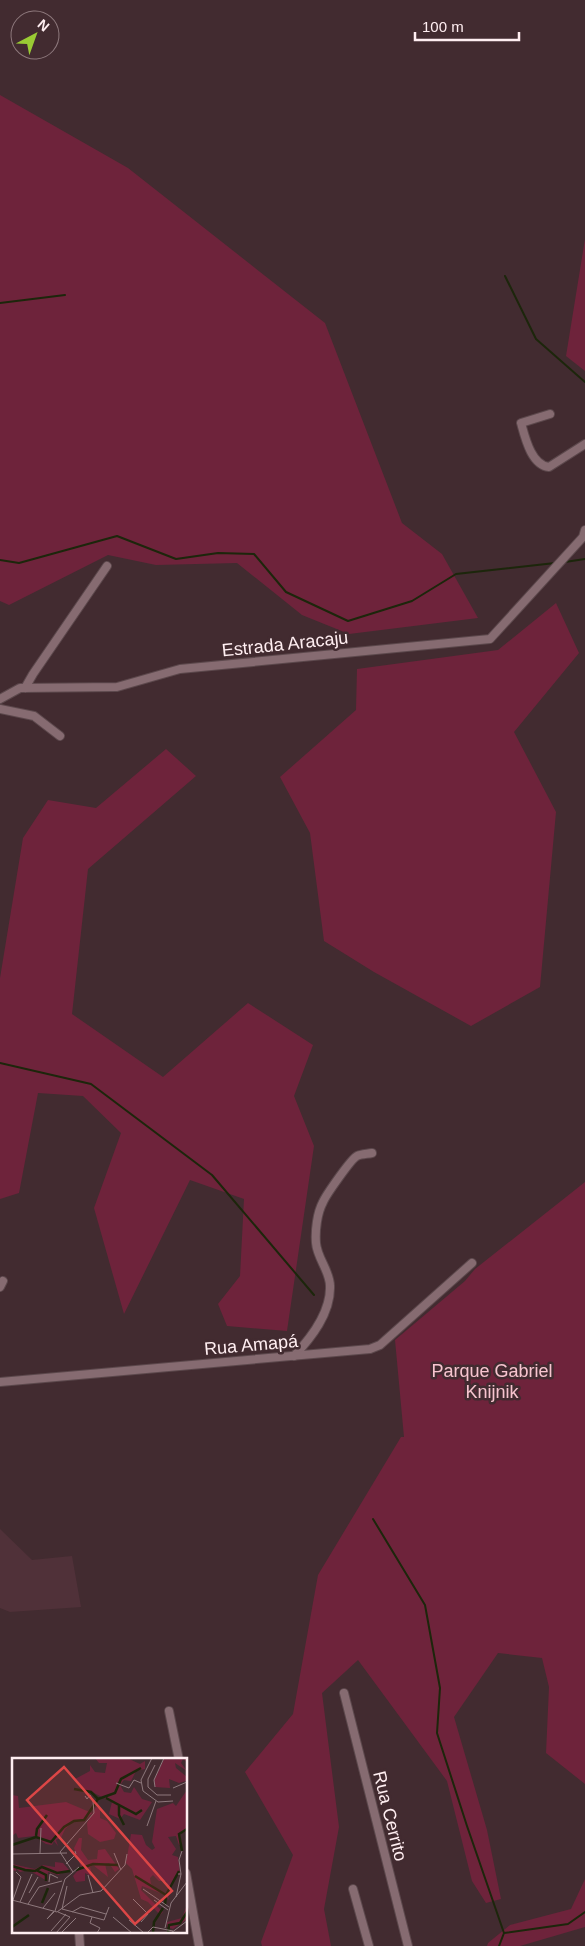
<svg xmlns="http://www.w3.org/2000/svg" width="585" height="1946" font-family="Arial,sans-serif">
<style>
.built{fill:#503139}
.green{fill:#6e233b}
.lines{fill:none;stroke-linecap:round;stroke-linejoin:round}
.stream{stroke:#1c260b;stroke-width:2}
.minor-casing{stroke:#5c484c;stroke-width:10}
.minor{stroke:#866b71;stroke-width:8}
.labels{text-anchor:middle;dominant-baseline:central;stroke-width:5;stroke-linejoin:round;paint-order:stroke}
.street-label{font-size:18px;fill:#ffeef1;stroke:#422b30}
.park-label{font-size:18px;fill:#f7c4cf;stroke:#422b30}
.inset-river{fill:none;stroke:#1c260b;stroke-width:2.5}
.inset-road{fill:none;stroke:#8e797d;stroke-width:1}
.view{fill:#dc4646;fill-opacity:0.15;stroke:#dc4646;stroke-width:2.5}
.inset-edge{fill:none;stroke:#ffeef1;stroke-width:2.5}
</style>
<rect width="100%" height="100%" fill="#422b30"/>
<path class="built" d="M0,1529L32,1560L72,1556L81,1607L10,1612L0,1608Z"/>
<g class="green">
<path d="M0,95L128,168L325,323L402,523L442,554L478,618L349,634L302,615L237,563L156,565L108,555L9,605L0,601Z"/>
<path d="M585,239V371L566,356Z"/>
<path d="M556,603L579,653L514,732L556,812L540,987L471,1026L374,972L324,941L310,833L280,777L356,710L357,669L498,650Z"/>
<path d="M166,749L196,776L88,869L72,1014L163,1077L248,1003L313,1045L294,1096L314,1146L287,1331L227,1326L218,1304L240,1276L244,1199L190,1180L124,1314L94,1208L121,1133L83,1096L38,1093L19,1193L0,1199V978L23,838L48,800L96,808Z"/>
<path d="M585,1182V1784L546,1753L549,1687L542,1658L498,1653L454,1717L487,1830L501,1899L486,1903L472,1881L447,1781L358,1660L322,1693L339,1827L324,1909L331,1946H262L261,1942L293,1855L245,1772L293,1714L318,1575L401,1437H404L395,1340L465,1281L475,1269Z"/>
<path d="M585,1879V1927L520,1946H487L488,1943L510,1925L571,1909Z"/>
</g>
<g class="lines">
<g class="stream">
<path d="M505,276L536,339L585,382"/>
<path d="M0,303L65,295"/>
<path d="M0,560L19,563L117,536L176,559L218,553L254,554L286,592L348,621L412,601L456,574L555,563"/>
<path d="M565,562L585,559"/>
<path d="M0,1063L91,1084L212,1175L314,1295"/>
<path d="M373,1519L425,1605L440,1688L437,1733L467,1826L504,1933"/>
<path d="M499,1946L504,1933L568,1924L585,1912"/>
</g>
<g class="minor-casing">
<g id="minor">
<path d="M550,414L521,423C525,437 531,465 549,467L585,444"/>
<path d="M25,688L33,674L107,566"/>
<path d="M0,699L20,688L117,687L180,669L490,639L583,537L585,530"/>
<path d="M0,709L34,716L60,736"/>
<path d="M0,1287L3,1281"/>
<path d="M294,1356C311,1338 331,1313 330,1286C330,1271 317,1258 316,1243C315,1231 317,1213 323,1202C326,1195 351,1159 357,1156C361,1154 367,1154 372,1153"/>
<path d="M0,1382L370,1349L380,1345L472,1263"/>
<path d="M344,1693L408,1946"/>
<path d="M169,1711L179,1760"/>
<path d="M186,1873L199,1946"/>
<path d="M353,1889L369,1946"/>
<path d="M79,1932L80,1946"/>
</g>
</g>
<use href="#minor" class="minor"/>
</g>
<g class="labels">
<g class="street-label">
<text transform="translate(285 644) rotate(-6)">Estrada Aracaju</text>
<text transform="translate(251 1345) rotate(-5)">Rua Amapá</text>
<text transform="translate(390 1816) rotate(76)">Rua Cerrito</text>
</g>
<g class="park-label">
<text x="492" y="1371">Parque Gabriel<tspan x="492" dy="21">Knijnik</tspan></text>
</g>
</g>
<g transform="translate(12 1758)">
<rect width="175" height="175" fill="#422b30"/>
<path d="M83,0H115L128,6L133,3V11L124,13L119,23L112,22L108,27L112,34L119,35L122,29L130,41L140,44L128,62L112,56L108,61L97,56L100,44L78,33H71L63,21L78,13V7L83,14L93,15L95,5H87ZM175,0V4L171,1L169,5L175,13L163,5L164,10L175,19L174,23L167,25L157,21L158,30L143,29L142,22L152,1ZM175,32V73L168,76L170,86L167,87L164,78L156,79L164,91L160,97L166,99L168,116L165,117L156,137L157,142L154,138L157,132L154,123H147L141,117L138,120L139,126L151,136L130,128L129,132L151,154L148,157L136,144L129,141L120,111L114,105L119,76L130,77L134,87L140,92L143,90L140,84L145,51L161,45L164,48ZM0,37L6,38L7,50L54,44L80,55L72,63L61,64L53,71L49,80L44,82L46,88L42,83L40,87L34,86L22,78L6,80L4,75L0,78ZM84,49L88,51V60L95,63L104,75L102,81L88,84L76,76L75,65ZM67,80H70L69,92L76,102L85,101L86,92L93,91L107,111L103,114L97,105L93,106L96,119L81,107L78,109L81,119L73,115V123L64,124L61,118L69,109L62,90ZM43,104L51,105L57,112L46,117L36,114L35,123L17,112L8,114L4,110V113L0,112V106L23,111L31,107L43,109ZM175,147L174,162L161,171L155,169V164L170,160Z" fill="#6e233b"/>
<path class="inset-river" d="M62,31L79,34L86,41M94,40L124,56L130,52M107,48V57L112,67M24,78L25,71L35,57M0,87L24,79L39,84L52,69L62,63L72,62L86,41L103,35L109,21L129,10M170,93L167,76L175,71M0,108L13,112L23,113L30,109L45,115L58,113M24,112L34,117V123M64,112L81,106L106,107M123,118L154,137M30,145L36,130M153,147L154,137L167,113M0,169L17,157M141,175L142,164L151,150M156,175L157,167L168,165L175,154"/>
<path class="inset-road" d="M140,0L129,22L131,33L146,44L161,43M143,7L136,21V29L145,37H159M104,25L117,30L122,22L129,25M143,29L142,22L152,0M161,30L175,24M135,68L144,43M48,94L82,55L81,43L78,37L75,41L73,38M48,94L61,114M28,95L29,70M102,95L109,112M0,96L55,95M54,106L64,96L63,93M169,116L167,102L170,93M76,117L81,135M37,124L38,116L46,120M55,128L50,151L92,162L97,149M131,131L157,149M17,135L26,119M164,139L169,116H166M121,141L136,156L129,164M0,142L45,154L68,137L89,133L113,107L115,96M1,142L9,119L4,114M142,142L156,152M8,144L20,116M16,146L27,129L50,123M31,150L43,135M43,153L53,121L67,109M42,154L35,161L42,153M60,154L69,149L94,156M80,159L78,165L88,170L85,175M101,159L120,175M117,162L132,175M153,170L159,145L175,124M39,173L54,156M44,175L58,159L46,154M49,175L64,160M135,175L141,169L161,173M159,175L175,163"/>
<path class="view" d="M52,9L160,133L123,166L15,42Z"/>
<rect width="175" height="175" class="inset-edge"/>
</g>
<g transform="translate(35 35) rotate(41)"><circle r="24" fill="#422b30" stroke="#8e797d"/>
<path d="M0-4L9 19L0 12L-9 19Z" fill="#9acb34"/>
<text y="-8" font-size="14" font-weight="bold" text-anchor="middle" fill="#ffeef1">N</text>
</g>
<path d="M415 32v8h104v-8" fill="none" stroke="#ffeef1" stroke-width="2.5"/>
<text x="422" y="32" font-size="15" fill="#ffeef1" stroke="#422b30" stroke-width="4" paint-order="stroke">100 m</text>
</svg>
